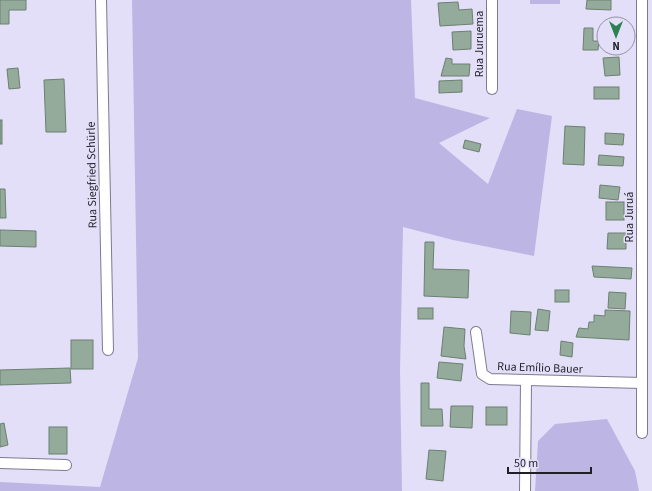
<svg xmlns="http://www.w3.org/2000/svg" width="652" height="491" font-family="'Source Sans 3',sans-serif">
<style>
.green{fill:#bdb6e5}
.building{fill:#94aa9b;stroke:#6b8071}
.lines{fill:none;stroke-linecap:round;stroke-linejoin:round}
.street-casing{stroke:#7d7a90;stroke-width:12}
.street{stroke:#fff;stroke-width:10}
.labels{text-anchor:middle;dominant-baseline:central;stroke-width:3;stroke-linejoin:round;paint-order:stroke}
.street-label{font-size:12px;fill:#201e27;stroke:#e3dff8}
</style>
<rect width="100%" height="100%" fill="#e3dff8"/>
<g class="green">
<path d="M132,0H411L415,98L490,118L439,143L488,184L517,109L552,116L534,256L453,240L403,227L400,371L402,491H0V482L100,487L138,358Z"/>
<rect x="530" y="0" width="30" height="4"/>
<path d="M607,419L635,471L639,491H535L538,441L555,424Z"/>
</g>
<g class="building">
<path d="M0,0H26V10H9V24H0Z"/>
<path d="M587,0H611V10L586,9Z"/>
<path d="M458,2L459,10L472,9L473,24L440,26L438,3Z"/>
<path d="M602,26H604V41H603Z"/>
<path d="M584,28H593V41H599L598,50H583Z"/>
<path d="M471,31V49L453,50L452,32Z"/>
<path d="M619,57L620,75L605,76L603,58Z"/>
<path d="M446,58L452,59V64H470L469,76H441Z"/>
<path d="M18,68L20,88L9,89L7,69Z"/>
<path d="M64,79L66,132H46L44,80Z"/>
<path d="M462,80V92L439,93V81Z"/>
<rect x="594" y="87" width="25" height="12"/>
<rect x="0" y="120" width="2" height="24"/>
<path d="M565,126L585,127L584,165L563,164Z"/>
<path d="M605,133L624,134L623,145L605,144Z"/>
<path d="M465,140L481,144L479,152L463,148Z"/>
<path d="M599,155L624,157L623,166L598,165Z"/>
<path d="M600,185L620,187L618,200L599,198Z"/>
<path d="M0,189H5L6,218H0Z"/>
<rect x="606" y="202" width="18" height="18"/>
<path d="M0,230L36,231V247L0,246Z"/>
<path d="M608,233H626V249H607Z"/>
<path d="M425,242H434L433,269L469,270L468,298L424,296Z"/>
<path d="M592,266L632,268L631,279L594,277Z"/>
<rect x="555" y="290" width="14" height="12"/>
<path d="M609,292L626,293L625,309L608,308Z"/>
<rect x="418" y="308" width="15" height="11"/>
<path d="M538,309L550,311L548,331L535,330Z"/>
<path d="M605,310L630,311L629,340L576,337L579,328L588,329L589,322H594V315L605,316Z"/>
<path d="M511,311L531,312L530,335L510,333Z"/>
<path d="M444,327L465,329L464,346L466,359L441,356Z"/>
<rect x="71" y="340" width="22" height="29"/>
<path d="M561,341L573,343L572,357L560,355Z"/>
<path d="M439,362L463,364L461,381L437,378Z"/>
<path d="M70,368L71,383L0,385V370Z"/>
<path d="M421,383H429V409H442L443,426H421Z"/>
<path d="M451,406H473L472,428L450,427Z"/>
<rect x="486" y="407" width="21" height="18"/>
<path d="M4,423L8,445L0,447V424Z"/>
<rect x="49" y="427" width="18" height="27"/>
<path d="M429,450L446,451L443,481L426,479Z"/>
</g>
<g class="lines">
<g class="street-casing">
<g id="street">
<path d="M101,0L108,350"/>
<path d="M492,0V89"/>
<path d="M476,332L482,374L490,379L642,383"/>
<path d="M642,433V0"/>
<path d="M0,463L66,465"/>
<path d="M525,491L526,380"/>
</g>
</g>
<use href="#street" class="street"/>
</g>
<g class="labels">
<g class="street-label">
<text transform="translate(479 44) rotate(-90)">Rua Juruema</text>
<text transform="translate(92 175) rotate(-91)">Rua Siegfried Schürle</text>
<text transform="translate(629 217) rotate(-90)">Rua Juruá</text>
<text transform="translate(540 368) rotate(2)">Rua Emílio Bauer</text>
</g>
</g>
<g transform="translate(616 36) rotate(180)"><circle r="19" fill="#e3dff8" stroke="#9592a4"/>
<path d="M0-3L7 15L0 10L-7 15Z" fill="#2d8052"/>
<text y="-6" font-size="11" font-weight="bold" text-anchor="middle" fill="#201e27">N</text>
</g>
<path d="M508 467v6h83v-6" fill="none" stroke="#201e27" stroke-width="2"/>
<text x="514" y="467" font-size="12" fill="#201e27" stroke="#e3dff8" stroke-width="3" paint-order="stroke">50 m</text>
</svg>
